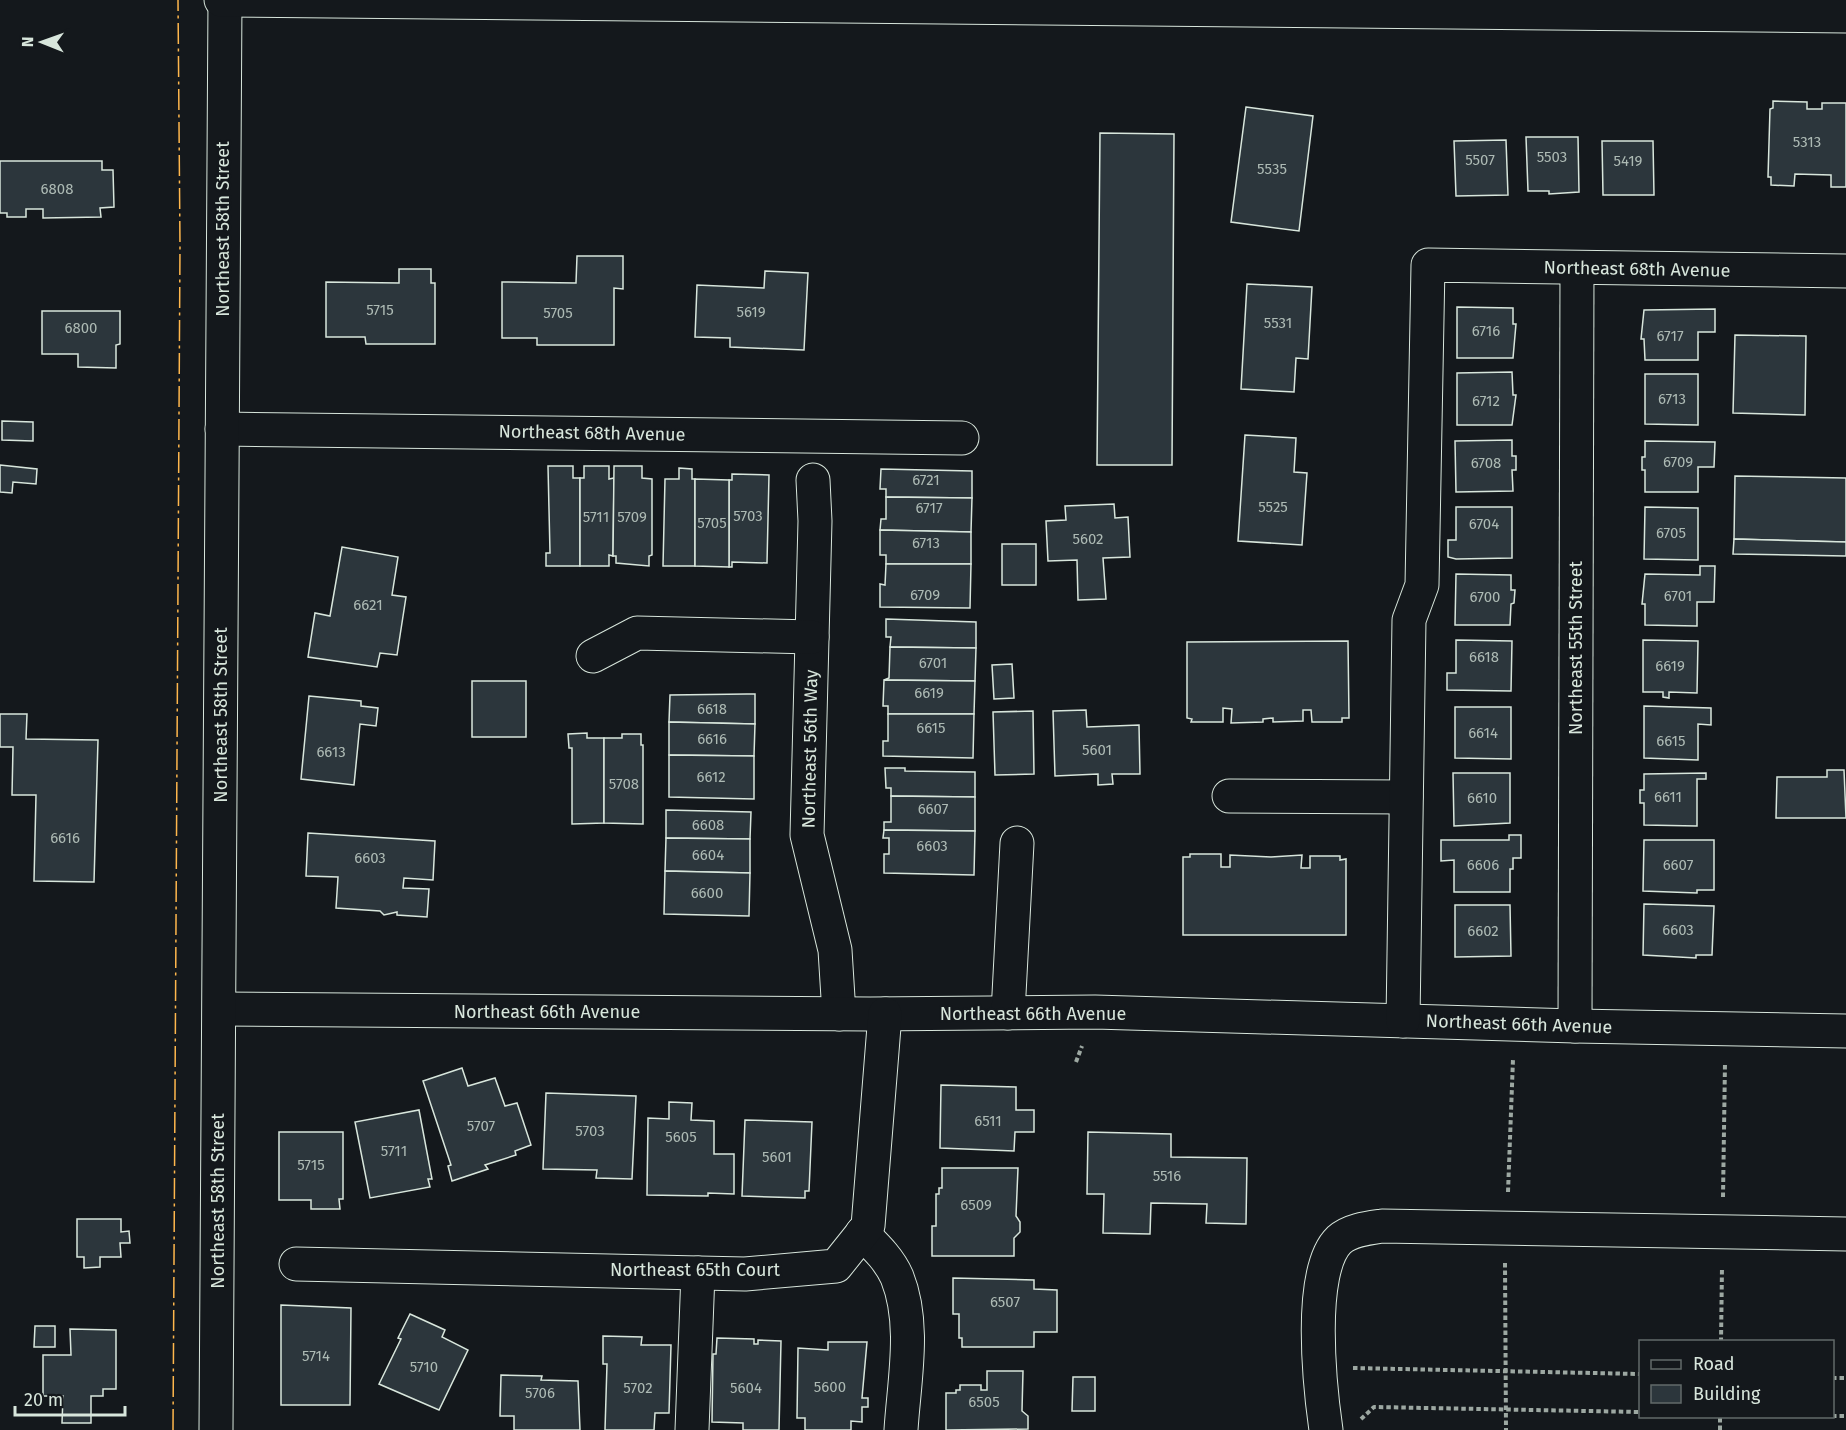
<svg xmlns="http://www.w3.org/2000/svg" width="1846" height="1430" font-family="'Fira Sans',sans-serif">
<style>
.building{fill:#2c363c;stroke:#d8e6dc;stroke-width:1.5}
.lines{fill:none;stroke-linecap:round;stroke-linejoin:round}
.minor-casing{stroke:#d8e6dc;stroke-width:35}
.major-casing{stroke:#d8e6dc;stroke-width:35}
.path{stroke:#9da8a2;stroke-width:4;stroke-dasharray:4.5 3;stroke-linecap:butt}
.minor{stroke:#14181c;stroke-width:33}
.major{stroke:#14181c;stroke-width:33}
.power{stroke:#ffb74d;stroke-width:1.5;stroke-dasharray:21 4.5 3 4.5;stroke-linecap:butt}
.labels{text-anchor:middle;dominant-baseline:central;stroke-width:4.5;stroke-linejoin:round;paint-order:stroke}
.number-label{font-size:15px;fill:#adbab4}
.street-label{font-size:18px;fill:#d8e6dc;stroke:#14181c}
</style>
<rect width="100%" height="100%" fill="#14181c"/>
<g class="building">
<path d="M1773,101L1807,102V109H1822V103H1846V187H1831V175L1795,174L1794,186L1771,185V177H1768L1770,109L1773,108Z"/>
<path d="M1246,107L1313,116L1299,231L1231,222Z"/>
<path d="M1100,133L1174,134L1172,465H1097Z"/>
<path d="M1526,137H1578L1579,192L1549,194V191H1528Z"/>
<path d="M1506,140L1508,195L1456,196L1454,141Z"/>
<path d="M1602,141H1653L1654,195H1603Z"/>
<path d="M0,161H102V170H113L114,207L100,208L101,217L43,218V209H26V217H7V213H0Z"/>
<path d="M577,256H623V289L614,288V345H537V338H502V282L576,283Z"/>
<path d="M399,269H431V283H435V344H366L365,337H326V282L399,283Z"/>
<path d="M765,271L808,273L804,350L730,347V338L695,337L697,285L764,288Z"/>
<path d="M1247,284L1312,287L1308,359L1296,358L1294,392L1241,389Z"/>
<path d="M1457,307L1513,308V324H1516L1513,358H1457Z"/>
<path d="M1715,309V332H1698V360H1645L1644,339H1641L1644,310Z"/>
<path d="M42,311H120V344L116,345V368L78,367V354H42Z"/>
<path d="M1735,335L1806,336L1805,415L1733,413Z"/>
<path d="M1512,372L1513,395H1516L1512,425H1457V373Z"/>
<path d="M1645,374H1698V425L1645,424Z"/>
<path d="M2,421L33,422V441L2,440Z"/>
<path d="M1245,435L1296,438L1294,472L1307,473L1302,545L1238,541Z"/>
<path d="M1512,440V456H1516V470H1512L1513,491L1456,492L1455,441Z"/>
<path d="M1645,441L1715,442L1714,467H1698V492H1645V470H1642V457H1645Z"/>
<path d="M0,465L37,469L36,484L13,482L12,493L0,492Z"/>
<path d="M548,466H573V478H580V566H546V553H550Z"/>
<path d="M584,466H609V479L614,478L613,556L609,555V566H580V478H584Z"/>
<path d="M614,466H642V478L652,479V555L649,556V566L616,563V556H613Z"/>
<path d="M679,468L692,469V479H695V566H663L665,479H679Z"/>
<path d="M881,469L972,471V498L886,497V489H880Z"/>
<path d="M732,474L769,475L767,563L732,562V567H729V480H732Z"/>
<path d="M1735,476L1846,478V542L1734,539Z"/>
<path d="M695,479L729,480V567L695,566Z"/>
<path d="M886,497L972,498L971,532L880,530L881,519H886Z"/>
<path d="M1114,504L1115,518L1128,517L1130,557L1103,558L1106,599L1078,600L1077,560L1048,561L1046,521L1066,520L1065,506Z"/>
<path d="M1456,507H1512V558L1456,559L1448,557V540H1456Z"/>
<path d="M1645,507L1698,508V560L1644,559Z"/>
<path d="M880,530L971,532V564H886V555H880Z"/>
<path d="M1734,539L1846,542V556L1733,554Z"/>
<rect x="1002" y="544" width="34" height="41"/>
<path d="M342,547L398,557L392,595L406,597L397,655L380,653L377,667L308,657L315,613L330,616Z"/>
<path d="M886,564H971L970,608L880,607V584L885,585Z"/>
<path d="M1700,566H1715L1714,602H1697V626L1645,625V604H1642L1645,574L1700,575Z"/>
<path d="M1456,574L1511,575V590H1515L1514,603L1511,604L1510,625H1455Z"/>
<path d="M886,619L976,622V648L890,647L891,637H886Z"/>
<path d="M1456,640L1512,641L1511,691L1447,690V673H1456Z"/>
<path d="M1643,640L1698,641L1697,693L1669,692V698L1663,697V692H1643Z"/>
<path d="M1348,641L1349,718H1342V722H1312L1311,710H1303V721L1273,722V718L1263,719V722L1231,723L1232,709L1223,708V722H1191L1192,719L1187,718V642Z"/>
<path d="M890,647L976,648L975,681L884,680L889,678Z"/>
<path d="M1012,664L1014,698L994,699L992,665Z"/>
<path d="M884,680L975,681L974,714H888V706H883Z"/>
<rect x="472" y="681" width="54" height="56"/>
<path d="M747,694H755V724L669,722L670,695Z"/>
<path d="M309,696L361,701V706L378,708L376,726L360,724L354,785L301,779Z"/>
<path d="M1644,706L1711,708V725L1698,724V760L1644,758Z"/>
<path d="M1455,707H1511V759L1455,758Z"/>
<path d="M1086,710L1087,727L1139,725L1140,774H1112L1113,784L1098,785V774L1055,776L1053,711Z"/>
<path d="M1033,711L1034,774L995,775L993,712Z"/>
<path d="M0,714H27L26,739L98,740L94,882L34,881L36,795H12L13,747H0Z"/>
<path d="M888,714H974L973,758L883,756V741H888Z"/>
<path d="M669,722L755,724L754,756L669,755Z"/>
<path d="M587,733V738H604V823L572,824V748H569L568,734Z"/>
<path d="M622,734H641V745H643V824L604,823V738H622Z"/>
<path d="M669,755L754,756V799L669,797Z"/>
<path d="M885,768H905V771L975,772V797L891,796V788H886Z"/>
<path d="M1827,770H1844L1846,818H1776L1777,777H1827Z"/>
<path d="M1453,773H1510V823L1454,826Z"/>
<path d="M1706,773V779H1697V826L1644,825V803H1640V790H1644V774Z"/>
<path d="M891,796L975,797V831L884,830V822H891Z"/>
<path d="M666,810L751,812L750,839L666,838Z"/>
<path d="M884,830L975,831L974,875L884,873V854H889V838H883Z"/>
<path d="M308,833L435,841L433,880L404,878L403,888L429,889L427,917L397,915V912L384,915L380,911L336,908L338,877L306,876Z"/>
<path d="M1509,835H1521V858H1513V869H1510V892H1454V860L1441,861V840H1509Z"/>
<path d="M666,838L750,839V873L665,871Z"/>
<path d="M1644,840H1714V890H1697V893L1643,891Z"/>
<path d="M1190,854H1221V867H1230V855L1271,857L1302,855L1301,868H1310V856H1340V860L1346,859V935H1183V857H1190Z"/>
<path d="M665,871L750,873L749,916L664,914Z"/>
<path d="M1644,904L1714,906L1712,955H1696V958L1643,955Z"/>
<path d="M1455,905H1510L1511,956L1455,957Z"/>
<path d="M462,1068L468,1086L495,1078L505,1106L517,1103L531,1145L515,1151L516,1155L485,1165L488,1169L452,1181L448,1166L451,1165L423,1081Z"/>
<path d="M941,1085L1016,1087V1110H1034V1132H1015L1014,1151L940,1148Z"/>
<path d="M546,1093L636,1096L632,1179L596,1178L597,1170L543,1169Z"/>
<path d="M669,1102L692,1103L691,1120L714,1121V1154H734V1194L708,1193V1196L647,1195L648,1118L669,1119Z"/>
<path d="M419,1110L432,1179H428L430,1187L370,1198L355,1122Z"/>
<path d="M745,1120L812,1122L809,1191H805V1198L742,1196Z"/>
<path d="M279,1132H343V1199H339L340,1209H311V1200H279Z"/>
<path d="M1088,1132L1171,1134V1157L1247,1158L1246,1224L1206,1223L1207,1204L1151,1203L1150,1234L1103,1233L1104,1194H1087Z"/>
<path d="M942,1168H1018L1016,1216L1020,1222V1232L1014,1238V1256H932V1226H936V1194H939V1188H942Z"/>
<path d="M77,1219H121V1232L129,1231L130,1243H120L121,1257H100V1267L84,1268V1257H77Z"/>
<path d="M953,1278L1034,1280V1289L1057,1290V1332H1034V1347H962V1338H959V1314H953Z"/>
<path d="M281,1305L351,1308L350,1405H281Z"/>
<path d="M410,1314L445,1330L442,1337L468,1350L439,1410L379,1384L401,1339L398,1338Z"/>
<path d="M35,1326H55V1347H34Z"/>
<path d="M70,1329L116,1330V1389H103V1396H91V1423H62L63,1396H43V1355H71Z"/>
<path d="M603,1336L642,1337L641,1345H671L669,1413H655L654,1430H605L607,1364H603Z"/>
<path d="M717,1338L754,1339V1344H758V1340L781,1341L779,1430H743V1423L712,1422L713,1354H716Z"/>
<path d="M828,1342H867L862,1398H868V1407H862V1422L851,1421V1430H805V1418H797L798,1348L828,1350Z"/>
<path d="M987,1371H1023L1022,1411L1028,1416V1429L946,1430V1393H956V1390H960V1385H981V1390H987Z"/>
<path d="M501,1375L542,1376L541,1380L578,1381L580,1430H514V1416H500Z"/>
<path d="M1073,1377H1095V1411H1072Z"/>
</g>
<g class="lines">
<g class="minor-casing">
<g id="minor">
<path d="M222,429L962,438"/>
<path d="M813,480L815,521L807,835L835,950L839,1014"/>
<path d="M593,656L637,633L812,637"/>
<path d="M1229,796L1406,797"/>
<path d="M220,1009L870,1014L1095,1012L1575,1026L1846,1031"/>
<path d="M1008,1013L1017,843"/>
<path d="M1403,1021L1409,620L1422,585L1428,265L1846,271"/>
<path d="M1575,1026L1577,269"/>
<path d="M862,1233C875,1246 889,1259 897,1277C916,1324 904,1381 901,1430"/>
<path d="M296,1264L745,1274L836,1266L868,1226L885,1014"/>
<path d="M216,1430L225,0"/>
<path d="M692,1430L698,1273"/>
<path d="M1326,1430C1320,1388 1307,1271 1339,1240C1350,1230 1368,1228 1382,1226L1846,1234"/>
</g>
</g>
<g class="major-casing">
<path id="major" d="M221,0L1846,16"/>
</g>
<g class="path">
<path d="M1076,1062L1082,1046"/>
<path d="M1508,1192L1513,1059"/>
<path d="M1723,1197L1725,1063"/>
<path d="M1505,1263L1506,1430"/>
<path d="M1721,1342L1722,1267"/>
<path d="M1353,1368L1640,1374"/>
<path d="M1832,1378H1846"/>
<path d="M1832,1416H1846"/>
<path d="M1361,1419L1374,1407L1640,1412"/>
<path d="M1720,1430V1416"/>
</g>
<use href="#minor" class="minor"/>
<use href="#major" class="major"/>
<path class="power" d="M173,1430L180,246L178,0"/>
</g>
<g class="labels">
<g class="number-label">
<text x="1807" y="142">5313</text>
<text x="1552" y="157">5503</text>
<text x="1480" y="160">5507</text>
<text x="1628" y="161">5419</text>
<text x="1272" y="169">5535</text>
<text x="57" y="189">6808</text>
<text x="380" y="310">5715</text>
<text x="751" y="312">5619</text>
<text x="558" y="313">5705</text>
<text x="1278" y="323">5531</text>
<text x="81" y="328">6800</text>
<text x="1486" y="331">6716</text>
<text x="1670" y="336">6717</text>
<text x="1672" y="399">6713</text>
<text x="1486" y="401">6712</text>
<text x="1678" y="462">6709</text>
<text x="1486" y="463">6708</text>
<text x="926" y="480">6721</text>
<text x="1273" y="507">5525</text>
<text x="929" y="508">6717</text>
<text x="748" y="516">5703</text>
<text x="596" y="517">5711</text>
<text x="632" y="517">5709</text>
<text x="712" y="523">5705</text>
<text x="1484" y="524">6704</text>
<text x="1671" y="533">6705</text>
<text x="1088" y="539">5602</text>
<text x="926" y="543">6713</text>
<text x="925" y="595">6709</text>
<text x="1678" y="596">6701</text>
<text x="1485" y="597">6700</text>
<text x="368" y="605">6621</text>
<text x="1484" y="657">6618</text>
<text x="933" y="663">6701</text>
<text x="1670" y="666">6619</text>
<text x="929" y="693">6619</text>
<text x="712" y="709">6618</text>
<text x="931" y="728">6615</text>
<text x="1483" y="733">6614</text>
<text x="712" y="739">6616</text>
<text x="1671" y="741">6615</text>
<text x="1097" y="750">5601</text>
<text x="331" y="752">6613</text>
<text x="711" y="777">6612</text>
<text x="624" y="784">5708</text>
<text x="1668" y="797">6611</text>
<text x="1482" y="798">6610</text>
<text x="933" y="809">6607</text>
<text x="708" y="825">6608</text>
<text x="65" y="838">6616</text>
<text x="932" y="846">6603</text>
<text x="708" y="855">6604</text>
<text x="370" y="858">6603</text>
<text x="1483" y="865">6606</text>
<text x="1678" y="865">6607</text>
<text x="707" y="893">6600</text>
<text x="1678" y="930">6603</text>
<text x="1483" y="931">6602</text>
<text x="988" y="1121">6511</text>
<text x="481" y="1126">5707</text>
<text x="590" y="1131">5703</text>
<text x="681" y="1137">5605</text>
<text x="394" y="1151">5711</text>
<text x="777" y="1157">5601</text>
<text x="311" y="1165">5715</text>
<text x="1167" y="1176">5516</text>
<text x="976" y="1205">6509</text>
<text x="1005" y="1302">6507</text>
<text x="316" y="1356">5714</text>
<text x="424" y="1367">5710</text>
<text x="830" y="1387">5600</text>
<text x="638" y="1388">5702</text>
<text x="746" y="1388">5604</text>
<text x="540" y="1393">5706</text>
<text x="984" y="1402">6505</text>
</g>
<g class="street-label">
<text transform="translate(223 229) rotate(-90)">Northeast 58th Street</text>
<text transform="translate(1637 269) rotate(1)">Northeast 68th Avenue</text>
<text transform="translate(592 433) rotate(1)">Northeast 68th Avenue</text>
<text transform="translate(1576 648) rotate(-90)">Northeast 55th Street</text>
<text transform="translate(221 715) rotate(-90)">Northeast 58th Street</text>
<text transform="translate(810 749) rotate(-89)">Northeast 56th Way</text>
<text x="547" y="1012">Northeast 66th Avenue</text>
<text x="1033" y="1014">Northeast 66th Avenue</text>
<text transform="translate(1519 1024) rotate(2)">Northeast 66th Avenue</text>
<text transform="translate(218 1201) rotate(-90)">Northeast 58th Street</text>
<text x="695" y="1270">Northeast 65th Court</text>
</g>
</g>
<rect x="1639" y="1340" width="195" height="78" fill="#14181c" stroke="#626a69" stroke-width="1.5"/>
<rect x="1651" y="1360" width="30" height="9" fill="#14181c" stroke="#626a69" stroke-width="1.5"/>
<text x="1693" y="1370" font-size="18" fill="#d8e6dc">Road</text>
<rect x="1651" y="1385" width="30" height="18" fill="#2c363c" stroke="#626a69" stroke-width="1.5"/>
<text x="1693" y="1400" font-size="18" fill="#d8e6dc">Building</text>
<g transform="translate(42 42) rotate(271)" stroke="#14181c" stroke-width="4.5" paint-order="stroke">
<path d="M0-4.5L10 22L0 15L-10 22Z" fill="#d8e6dc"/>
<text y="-9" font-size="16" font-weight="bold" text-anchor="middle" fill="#d8e6dc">N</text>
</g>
<path d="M15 1406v9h110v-9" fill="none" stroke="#d8e6dc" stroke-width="3"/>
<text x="24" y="1406" font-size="18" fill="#d8e6dc" stroke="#14181c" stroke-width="4.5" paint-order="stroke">20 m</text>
</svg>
